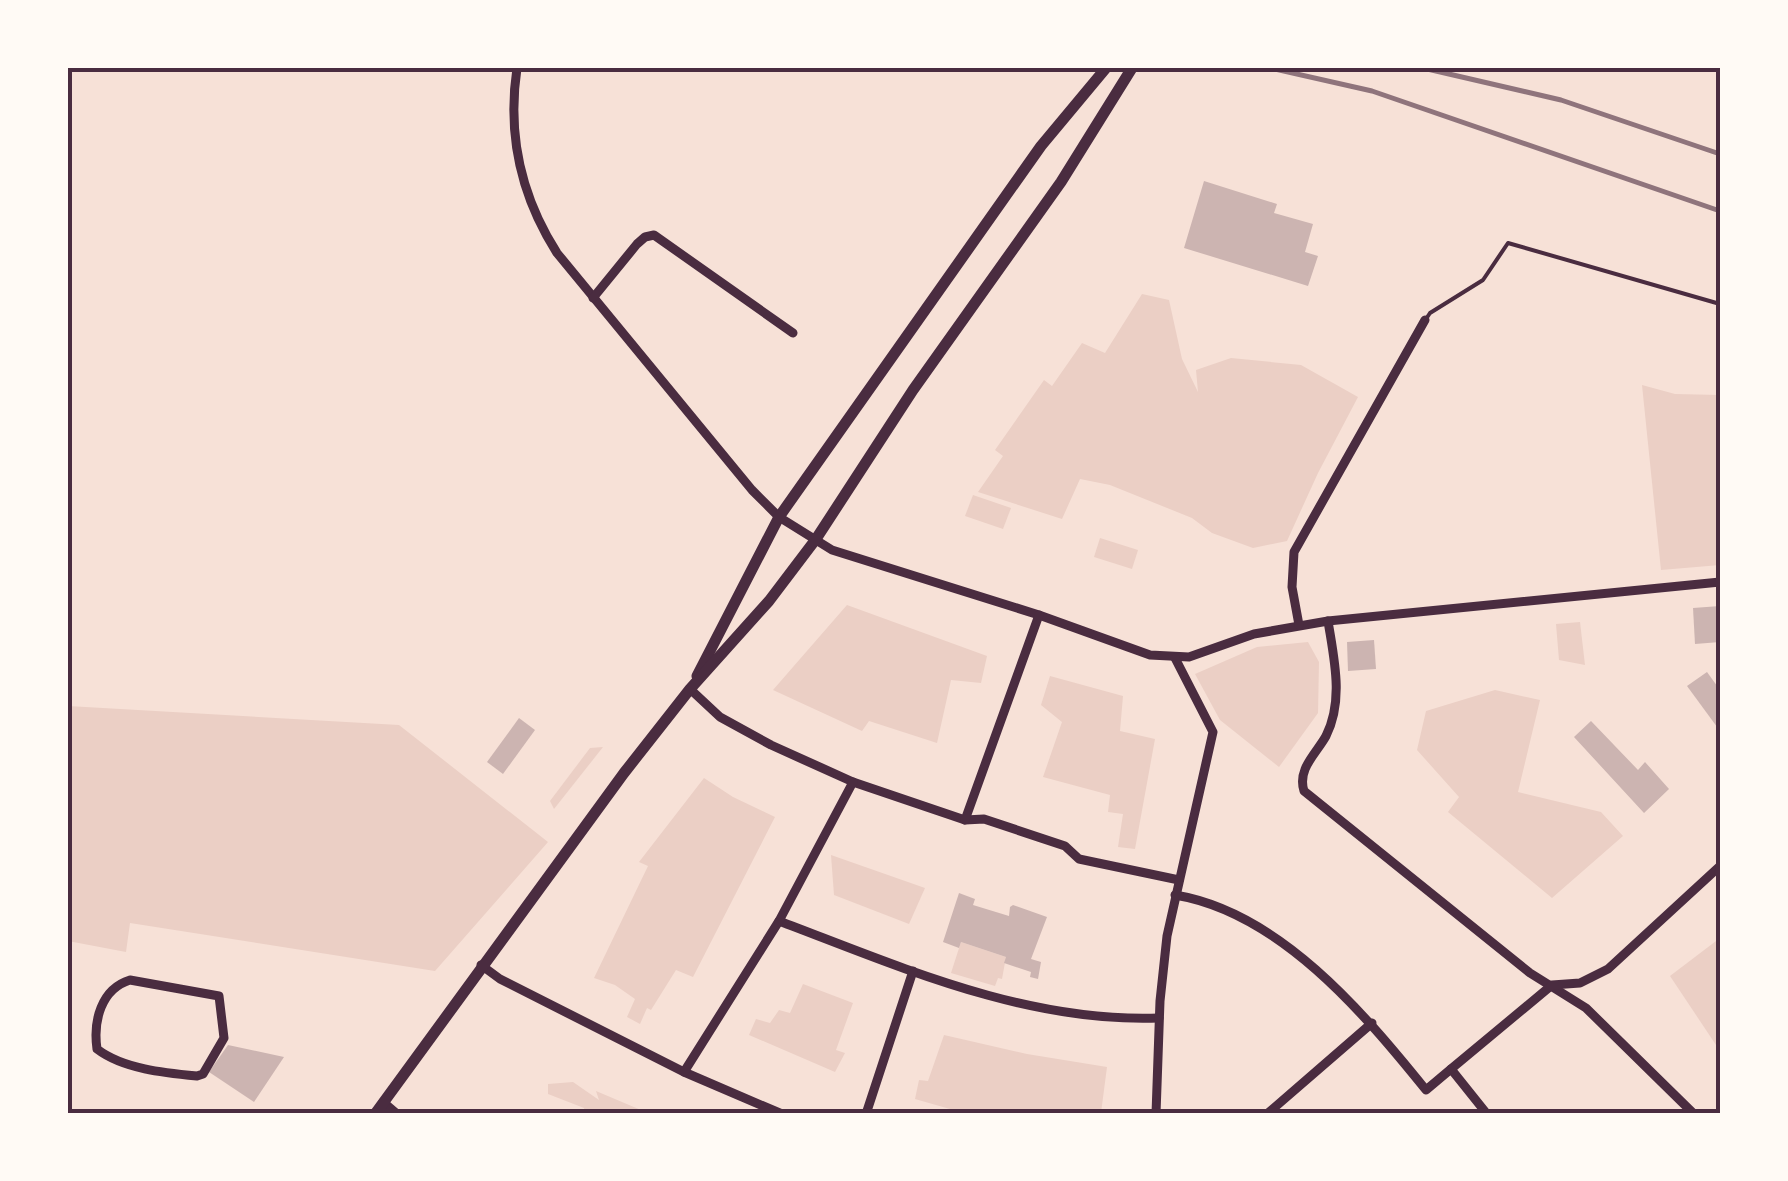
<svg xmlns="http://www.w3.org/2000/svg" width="1788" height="1181" font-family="Overpass,sans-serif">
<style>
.green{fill:#ebcfc5}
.building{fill:#ccb4b1}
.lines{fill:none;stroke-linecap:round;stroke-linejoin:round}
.service{stroke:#4a2c40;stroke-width:4}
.minor{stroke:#4a2c40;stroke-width:9}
.secondary{stroke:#4a2c40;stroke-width:11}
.rail{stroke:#8f747c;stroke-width:5}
.neatline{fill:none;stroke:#4a2c40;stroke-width:4}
</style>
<rect width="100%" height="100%" fill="#f7e1d7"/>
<g class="green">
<path d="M1142,294L1169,300L1182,359L1198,392L1196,370L1231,358L1301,365L1358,397L1318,473L1287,541L1253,548L1212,533L1192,518L1110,485L1080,479L1062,519L978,492L1003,456L995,450L1044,380L1052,386L1082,343L1105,353Z"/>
<path d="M1642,385L1675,394L1720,395V565L1661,570Z"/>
<path d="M973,495L1011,508L1003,529L965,516Z"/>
<path d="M1100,538L1138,550L1132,569L1094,557Z"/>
<path d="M847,605L987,656L981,683L951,680L937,743L869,721L862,731L773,690Z"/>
<path d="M1580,622L1585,665L1559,660L1556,624Z"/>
<path d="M1308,642L1319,662L1318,713L1279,767L1220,720L1195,674L1257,647Z"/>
<path d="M1050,676L1123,696L1120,731L1155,739L1135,849L1118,847L1123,814L1108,812L1110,795L1043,777L1062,722L1041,705Z"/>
<path d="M1495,690L1540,700L1518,792L1601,812L1623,836L1552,898L1448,812L1459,797L1417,750L1426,711Z"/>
<path d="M68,706L399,725L548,842L435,971L130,923L126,952L68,941Z"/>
<path d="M603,747L554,809L550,801L590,748Z"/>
<path d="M704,778L733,797L775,817L693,977L676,970L651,1010L647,1008L640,1024L627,1017L635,999L615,985L594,978L648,866L639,862Z"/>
<path d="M831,855L925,888L909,924L834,895Z"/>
<path d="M1720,938V1051L1670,976Z"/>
<path d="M961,942L1006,957L1002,979L998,978L995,986L951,973Z"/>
<path d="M803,984L853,1003L836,1050L845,1053L835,1072L749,1035L756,1019L770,1023L779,1010L790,1013Z"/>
<path d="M944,1035L1027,1054L1107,1067L1101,1113H964L915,1099L919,1080L928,1081Z"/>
<path d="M573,1082L599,1100L596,1091L648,1113H585L584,1108L548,1094V1084Z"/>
</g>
<g class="building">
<path d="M1204,181L1277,204L1274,213L1313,224L1305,252L1318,256L1308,286L1184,248Z"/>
<path d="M1720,606V642L1695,644L1693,608Z"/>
<path d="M1374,640L1376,669L1348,671L1347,642Z"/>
<path d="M1707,672L1720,690V731L1687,686Z"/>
<path d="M519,718L535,730L503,774L487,762Z"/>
<path d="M1591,721L1638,770L1645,762L1669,789L1644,813L1574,737Z"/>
<path d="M959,893L975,899L973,905L1009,916L1010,907L1013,905L1047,917L1031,959L1041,962L1038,979L1030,977L1031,972L1004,963L1006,957L961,942L959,948L943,942Z"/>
<path d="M228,1045L284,1057L254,1102L209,1072Z"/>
</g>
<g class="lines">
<path class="service" d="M1426,319L1430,313L1483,280L1508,243L1720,304"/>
<g class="minor">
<path d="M517,68C507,135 520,195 557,253L752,490L779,517L832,550L1039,615L1150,655L1189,657L1254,634L1328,621L1720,582"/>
<path d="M593,298L637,244L645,237L654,235L793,333"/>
<path d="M1328,621C1334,659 1344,700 1326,736C1316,754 1297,769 1304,791L1530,973L1586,1008L1694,1114"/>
<path d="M1299,625L1292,587L1294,552L1425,320"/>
<path d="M690,689L720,717L771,745L853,782L965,820L984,819L1065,846L1079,859L1179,880"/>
<path d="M965,820L1039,615"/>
<path d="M1175,895C1279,912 1363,1012 1426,1090L1451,1069L1487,1114"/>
<path d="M779,921C901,967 1026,1023 1159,1018"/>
<path d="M481,965L500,979L684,1072L782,1114"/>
<path d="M130,980L219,996L224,1038L203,1074L197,1076C165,1073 123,1069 97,1049C93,1021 101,989 130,980Z"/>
<path d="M1451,1069L1552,985L1580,983L1608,969L1720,866"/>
<path d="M684,1072L779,921L853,782"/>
<path d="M383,1102L397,1114"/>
<path d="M866,1114L913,971"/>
<path d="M1156,1114L1160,1001L1167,936L1213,732L1175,658"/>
<path d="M1267,1114L1372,1023"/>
</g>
<g class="secondary">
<path d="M697,676L779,517L1041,146L1106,68"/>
<path d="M375,1114L624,773L690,689L769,601L816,539L913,390L1061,182L1132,68"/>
</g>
<g class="rail">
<path d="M1270,68L1372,91L1720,211"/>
<path d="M1423,68L1561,100L1720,154"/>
</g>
</g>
<rect width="1788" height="1181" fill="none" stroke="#fffaf5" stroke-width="140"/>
<rect x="70" y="70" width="1648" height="1041" class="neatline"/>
</svg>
